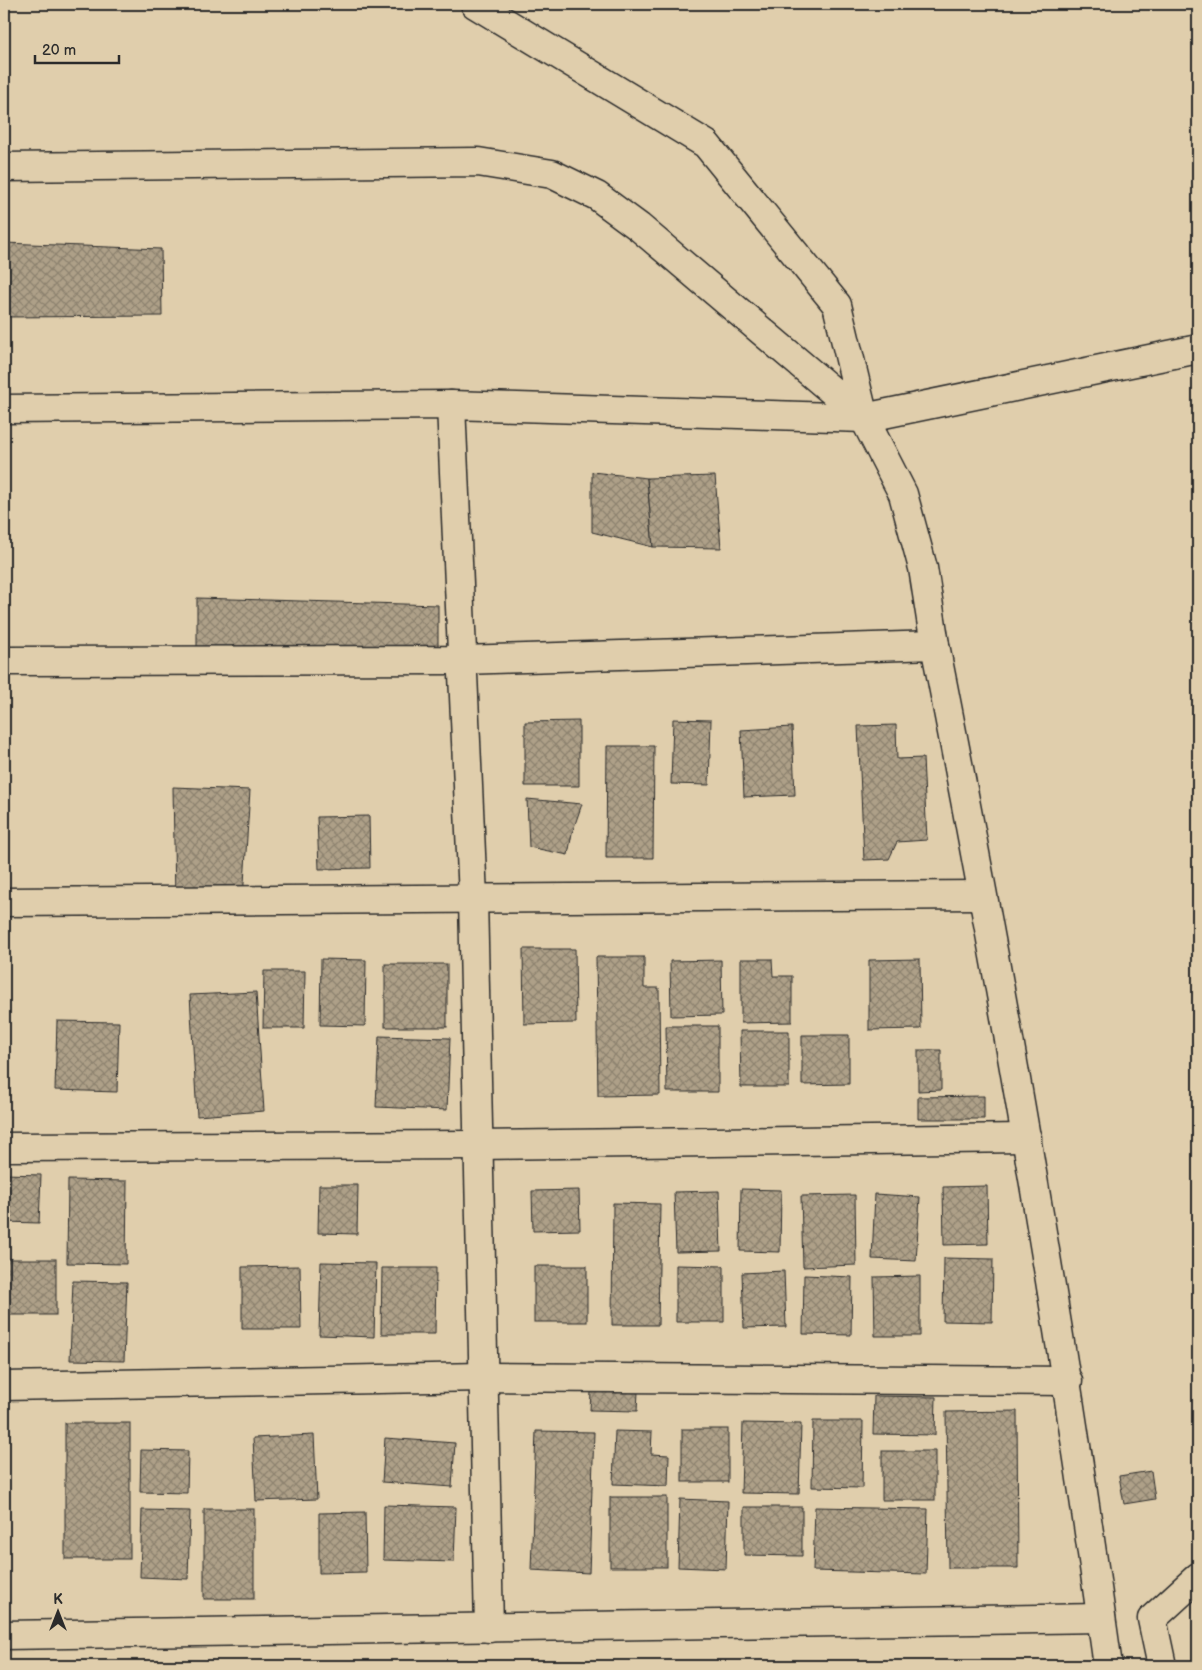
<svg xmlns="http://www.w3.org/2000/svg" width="1202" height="1670" font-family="'Balsamiq Sans',sans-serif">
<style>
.building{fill:url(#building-cross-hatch);stroke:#2b2b2b}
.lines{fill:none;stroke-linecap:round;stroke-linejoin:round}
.minor-casing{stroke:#2b2b2b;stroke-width:31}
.minor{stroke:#e0ceac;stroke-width:28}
</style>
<defs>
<pattern id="building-cross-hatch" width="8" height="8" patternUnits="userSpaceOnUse" patternTransform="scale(1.25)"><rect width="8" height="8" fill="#aea088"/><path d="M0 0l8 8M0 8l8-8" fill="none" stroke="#8e836f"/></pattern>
</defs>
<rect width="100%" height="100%" fill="#e0ceac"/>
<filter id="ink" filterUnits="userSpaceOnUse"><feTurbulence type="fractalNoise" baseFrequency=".02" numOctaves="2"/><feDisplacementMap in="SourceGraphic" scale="10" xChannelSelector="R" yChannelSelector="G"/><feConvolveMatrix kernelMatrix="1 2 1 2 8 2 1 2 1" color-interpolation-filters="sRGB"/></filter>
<g filter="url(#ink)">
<g class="building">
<path d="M4,243L161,249L162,316L4,317Z"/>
<path d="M592,472L647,478L653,547L592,532Z"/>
<path d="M715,476L721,548L653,547L647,478Z"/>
<path d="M197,598L438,605V649L197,654Z"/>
<path d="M673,719L711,720L709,785L671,784Z"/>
<path d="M579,721V786H525V722Z"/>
<path d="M896,725L897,759L923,758L927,840L897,842L889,859L864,860L858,726Z"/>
<path d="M792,727L795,795L744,797L741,730Z"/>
<path d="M607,746H654L653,858H606Z"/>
<path d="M173,787L250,790L243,899L175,900Z"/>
<path d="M527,799L582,804L572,833L568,855L529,847Z"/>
<path d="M369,816L370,868L319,869L317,817Z"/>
<path d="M523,949H575L576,1023L524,1024Z"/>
<path d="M596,957H644V988H659L660,1095L598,1096Z"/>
<path d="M321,959L366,960L365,1026L320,1025Z"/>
<path d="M741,959H772L773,976H792V1022L741,1023Z"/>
<path d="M920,959L921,1029L869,1030V960Z"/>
<path d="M721,960L722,1015L671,1016L670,961Z"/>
<rect x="385" y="964" width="62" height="63"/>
<path d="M264,971H305L304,1028H263Z"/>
<path d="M256,992L264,1111L197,1116L190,995Z"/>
<path d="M57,1021L119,1022L117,1092L55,1090Z"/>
<path d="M666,1026H718V1092H667Z"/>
<path d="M740,1031H789V1087H741Z"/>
<path d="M802,1035H849V1084L802,1085Z"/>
<path d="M379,1036L450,1038L447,1110L376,1107Z"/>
<path d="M918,1050H941V1090L918,1091Z"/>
<path d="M984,1096V1119H918V1097Z"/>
<path d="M4,1174L41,1175L39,1223L4,1222Z"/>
<path d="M68,1180L127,1181L126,1264L67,1263Z"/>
<path d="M319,1185H358L357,1234L318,1233Z"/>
<path d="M987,1186L988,1244L944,1245L943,1187Z"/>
<path d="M741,1189L781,1190L780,1252L740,1251Z"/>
<path d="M579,1190L580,1230L533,1231L532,1191Z"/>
<path d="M719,1191L721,1251L676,1252L674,1192Z"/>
<path d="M875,1194L920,1197L916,1261L872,1259Z"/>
<path d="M855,1195L856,1265L803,1267L801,1196Z"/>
<path d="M613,1203L660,1204L658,1325H612Z"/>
<path d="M944,1258L993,1259L992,1322L943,1321Z"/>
<rect x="4" y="1259" width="52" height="56"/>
<path d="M321,1262L376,1263L374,1337L319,1335Z"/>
<path d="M676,1265L724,1266V1322H676Z"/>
<path d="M300,1266L301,1329H242V1267Z"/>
<rect x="534" y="1266" width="53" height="56"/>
<path d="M382,1268H436L435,1334H381Z"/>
<path d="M784,1271L786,1327L744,1328L742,1273Z"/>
<path d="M804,1275L852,1277L851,1335L803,1334Z"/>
<path d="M920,1276V1336H875L874,1277Z"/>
<path d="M73,1281L127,1282L124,1361L70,1360Z"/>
<path d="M591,1392H638L637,1411L590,1410Z"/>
<path d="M874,1396L936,1397L935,1435L873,1434Z"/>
<path d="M1017,1411L1018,1568H948L946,1412Z"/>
<path d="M813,1421H863L862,1488L812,1487Z"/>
<rect x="65" y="1423" width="65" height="136"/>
<path d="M743,1423L801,1424L799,1494L741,1493Z"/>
<rect x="682" y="1429" width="46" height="53"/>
<path d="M536,1431L594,1432L589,1573L531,1570Z"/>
<path d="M615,1431L652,1432L651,1454L669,1455L668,1486L613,1484Z"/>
<path d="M314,1435L317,1499L256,1501L253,1438Z"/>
<path d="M385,1438L455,1443L452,1487L382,1482Z"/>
<path d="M141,1450L188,1451L187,1493L140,1492Z"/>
<rect x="882" y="1451" width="53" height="49"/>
<path d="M1151,1471L1155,1499L1124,1504L1119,1476Z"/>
<rect x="610" y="1497" width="57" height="70"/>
<path d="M680,1499L728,1501L726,1569L678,1567Z"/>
<path d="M384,1505L456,1507L454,1562L383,1560Z"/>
<path d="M744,1507H802V1556L744,1555Z"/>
<path d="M815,1507L928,1509L926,1574L813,1571Z"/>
<rect x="204" y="1509" width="50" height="90"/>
<path d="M142,1510L190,1511L188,1579L140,1577Z"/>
<path d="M365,1512L366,1572L319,1573V1513Z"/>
</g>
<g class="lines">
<g class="minor-casing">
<g id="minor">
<path d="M475,4L706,144L837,305L864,418"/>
<path d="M4,167L478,162L552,174L597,196L639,227L864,418L903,494L923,568L935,645C1002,984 1061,1324 1108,1666"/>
<path d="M451,405L473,898L489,1628"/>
<path d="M4,409L451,405L864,418L1198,349"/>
<path d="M4,661L463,660L935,645"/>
<path d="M4,902L982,895"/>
<path d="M4,1147L477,1145L1027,1138"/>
<path d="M4,1386L483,1377L1068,1381"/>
<path d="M4,1635L1101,1618"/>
<path d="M1162,1666L1152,1619L1198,1577"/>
</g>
</g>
<use href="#minor" class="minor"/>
</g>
</g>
<rect width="1202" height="1670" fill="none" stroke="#e0ceac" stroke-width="20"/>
<rect x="10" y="10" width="1182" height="1650" fill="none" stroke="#2b2b2b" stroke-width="2" filter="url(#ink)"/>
<g transform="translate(58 1612)" stroke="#e0ceac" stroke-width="4" paint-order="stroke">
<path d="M0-4L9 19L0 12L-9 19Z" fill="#2b2b2b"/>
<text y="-8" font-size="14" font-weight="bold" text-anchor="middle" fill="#2b2b2b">K</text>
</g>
<path d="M35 55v8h84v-8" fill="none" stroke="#2b2b2b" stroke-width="2.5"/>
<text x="42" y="55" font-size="15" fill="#2b2b2b" stroke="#e0ceac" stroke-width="4" paint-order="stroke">20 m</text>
</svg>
